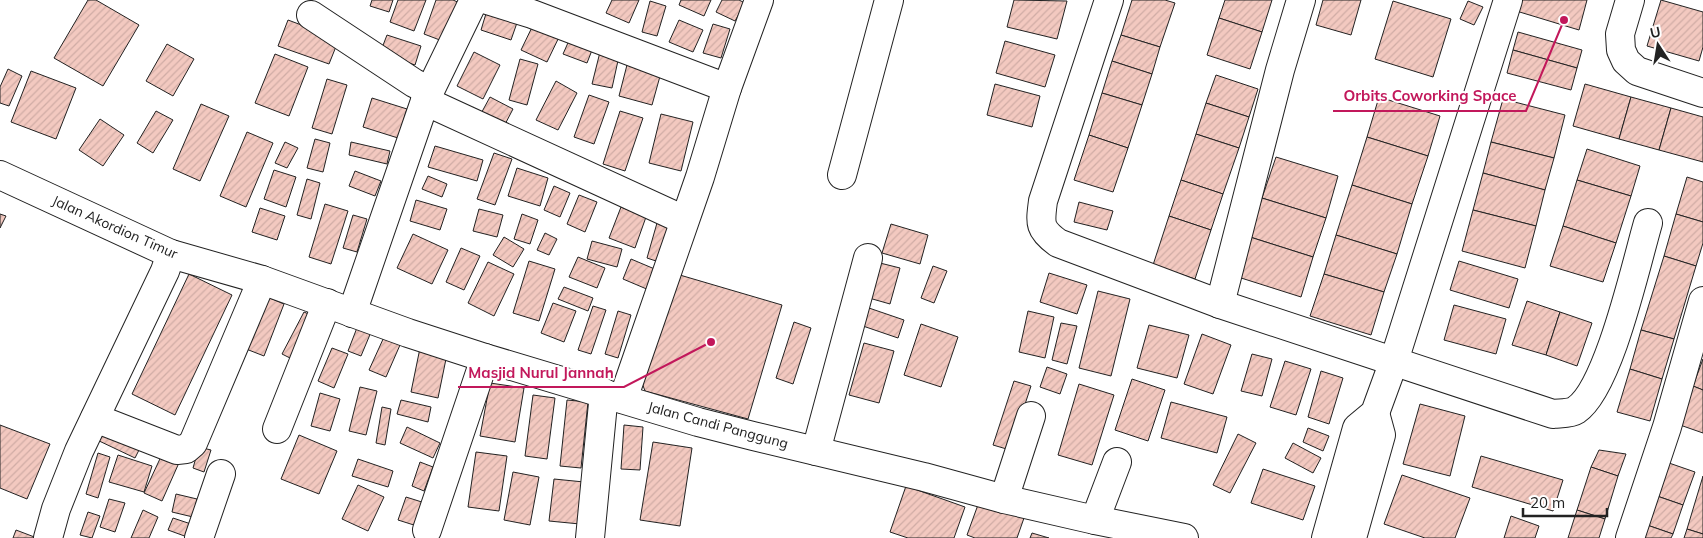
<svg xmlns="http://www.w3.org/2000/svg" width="1703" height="538" font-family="Mulish,sans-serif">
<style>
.building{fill:url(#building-hatch);stroke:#222}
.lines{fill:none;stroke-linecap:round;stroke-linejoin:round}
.minor-casing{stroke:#222;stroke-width:30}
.major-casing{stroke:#222;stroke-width:30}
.minor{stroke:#fff;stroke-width:28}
.major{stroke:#fff;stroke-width:28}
.labels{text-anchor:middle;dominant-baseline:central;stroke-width:4;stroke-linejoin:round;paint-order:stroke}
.street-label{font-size:14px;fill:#222;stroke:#fff}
.leader{fill:none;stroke:#c2185b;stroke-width:2}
.callout-dot{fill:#c2185b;stroke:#fff;stroke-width:2}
.callout-label{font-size:15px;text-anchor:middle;font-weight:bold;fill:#c2185b;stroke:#fff;stroke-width:4;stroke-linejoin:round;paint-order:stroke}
</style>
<defs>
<pattern id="building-hatch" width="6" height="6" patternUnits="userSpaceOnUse" patternTransform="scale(1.25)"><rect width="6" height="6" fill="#f3c9c0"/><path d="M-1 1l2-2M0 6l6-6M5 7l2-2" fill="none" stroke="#d0aca5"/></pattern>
</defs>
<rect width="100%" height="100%" fill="#fff"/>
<g class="building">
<path d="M88,0H96L139,25L103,86L54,58Z"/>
<path d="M372,0H393L389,12L370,6Z"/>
<path d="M398,0H426L414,31L390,22Z"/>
<path d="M436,0H453L460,3L445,42L424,34Z"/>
<path d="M612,0H639L629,23L606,13Z"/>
<path d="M681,0H711L704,16L679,5Z"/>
<path d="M722,0H739L745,3L735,21L716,12Z"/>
<path d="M1014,0L1067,1L1057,39L1007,27Z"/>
<path d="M1132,0H1165L1175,3L1160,47L1121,35Z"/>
<path d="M1225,0H1272L1262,32L1219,18Z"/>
<path d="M1323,0H1361L1351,35L1316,25Z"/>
<path d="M1516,0H1587L1579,30L1513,10Z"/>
<path d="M1661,0L1703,12V47L1699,61L1647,46Z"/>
<path d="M650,1L666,6L657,36L642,32Z"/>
<path d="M1393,1L1451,19L1433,77L1375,59Z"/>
<path d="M1468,1L1483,7L1474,25L1460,19Z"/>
<path d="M488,7L519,17L511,40L481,30Z"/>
<path d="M1219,18L1262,32L1250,69L1207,55Z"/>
<path d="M288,20L339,39L329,64L278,46Z"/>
<path d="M679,20L703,30L693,52L669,42Z"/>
<path d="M535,21L561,33L547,62L521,50Z"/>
<path d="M713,24L730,29L721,58L703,53Z"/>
<path d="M1518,32L1582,50L1577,68L1513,50Z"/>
<path d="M387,35L421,46L415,65L380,53Z"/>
<path d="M1121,35L1160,47L1152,74L1112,61Z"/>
<path d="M571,36L594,45L587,63L563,54Z"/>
<path d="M1005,41L1055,55L1045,87L996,73Z"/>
<path d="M167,44L194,59L173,96L146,81Z"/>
<path d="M1513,50L1577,68L1571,90L1507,73Z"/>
<path d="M474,52L500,65L483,99L457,86Z"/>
<path d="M600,52L619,56L612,88L592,84Z"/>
<path d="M275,54L308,67L289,116L255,103Z"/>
<path d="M520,59L538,64L527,105L509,100Z"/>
<path d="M628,61L662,69L652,105L619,96Z"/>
<path d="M1112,61L1152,74L1142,105L1102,93Z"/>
<path d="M8,69L22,76L9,106L0,103V87Z"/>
<path d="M31,71L76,88L56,139L11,122Z"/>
<path d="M1216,75L1258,89L1249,117L1206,103Z"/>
<path d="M327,79L347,85L332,134L312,128Z"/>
<path d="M556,81L577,93L558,130L536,120Z"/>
<path d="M995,84L1040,96L1032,127L987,115Z"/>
<path d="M1585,84L1631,97L1619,139L1573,126Z"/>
<path d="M1102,93L1142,105L1128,148L1089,135Z"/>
<path d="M589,95L609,102L594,144L574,137Z"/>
<path d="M490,97L513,109L501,132L478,119Z"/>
<path d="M1379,97L1440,116L1428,156L1367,137Z"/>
<path d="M1631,97L1671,108L1659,150L1619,139Z"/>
<path d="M372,98L407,109L398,138L363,127Z"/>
<path d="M1503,99L1565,115L1554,158L1491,142Z"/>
<path d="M1206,103L1249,117L1239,148L1196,134Z"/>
<path d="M201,104L229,116L200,181L173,169Z"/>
<path d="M1671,108L1703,117V162L1659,150Z"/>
<path d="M156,111L173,120L153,153L137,143Z"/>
<path d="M620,111L643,118L625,171L603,164Z"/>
<path d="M661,114L693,122L681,171L649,163Z"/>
<path d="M100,119L124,135L103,166L79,150Z"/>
<path d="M247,132L273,143L246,207L220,196Z"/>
<path d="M1196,134L1239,148L1223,194L1181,180Z"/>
<path d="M1089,135L1128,148L1113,192L1074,180Z"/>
<path d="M1367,137L1428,156L1412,204L1352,185Z"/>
<path d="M315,139L330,143L323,172L307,168Z"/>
<path d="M285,142L298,148L287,168L275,163Z"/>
<path d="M351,142L390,151L387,164L349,155Z"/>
<path d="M1491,142L1554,158L1545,190L1483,173Z"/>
<path d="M435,146L483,160L477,181L428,167Z"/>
<path d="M1587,149L1640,166L1631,196L1577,180Z"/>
<path d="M494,153L512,159L495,205L477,199Z"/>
<path d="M1276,157L1338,176L1326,218L1262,198Z"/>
<path d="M517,168L548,178L540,206L508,196Z"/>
<path d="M274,170L296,177L286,207L264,199Z"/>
<path d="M355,171L381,181L375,196L349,186Z"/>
<path d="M1483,173L1545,190L1536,226L1473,210Z"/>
<path d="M428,176L447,184L442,197L422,189Z"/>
<path d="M1687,177L1703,182V222L1676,214Z"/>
<path d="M307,179L320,183L311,219L297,215Z"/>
<path d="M1181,180L1223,194L1211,230L1169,216Z"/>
<path d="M1577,180L1631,196L1616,243L1563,226Z"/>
<path d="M1352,185L1412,204L1397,254L1336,235Z"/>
<path d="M554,186L570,193L560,217L544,210Z"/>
<path d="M579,195L597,202L585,232L567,224Z"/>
<path d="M1262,198L1326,218L1313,257L1250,237Z"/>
<path d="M416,200L447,209L440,230L410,221Z"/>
<path d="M1079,202L1113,211L1107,230L1074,222Z"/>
<path d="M325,204L348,211L331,264L309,257Z"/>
<path d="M621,207L646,217L635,248L609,238Z"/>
<path d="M260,208L285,216L277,240L252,232Z"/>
<path d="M479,209L503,215L497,237L473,231Z"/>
<path d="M1473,210L1536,226L1525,268L1462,251Z"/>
<path d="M0,214L6,216L0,228Z"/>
<path d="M522,214L538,220L530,244L514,239Z"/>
<path d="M1676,214L1703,222V243L1696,266L1664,256Z"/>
<path d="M353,215L367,219L357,252L343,248Z"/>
<path d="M1169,216L1211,230L1195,279L1153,265Z"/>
<path d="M657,223L670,227L659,262L647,258Z"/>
<path d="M891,224L928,235L920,264L882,253Z"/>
<path d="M1563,226L1616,243L1603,282L1550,266Z"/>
<path d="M545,233L557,239L549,255L537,250Z"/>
<path d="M413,234L448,250L432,284L397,268Z"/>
<path d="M1336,235L1397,254L1384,292L1324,274Z"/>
<path d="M504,237L524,249L513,267L493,255Z"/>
<path d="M1250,237L1313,257L1301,297L1238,277Z"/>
<path d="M592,241L622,249L617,267L587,259Z"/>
<path d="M461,248L480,256L464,290L446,282Z"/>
<path d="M1664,256L1696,266L1674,339L1641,330Z"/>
<path d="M578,257L605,268L597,288L569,277Z"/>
<path d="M631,259L657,270L649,290L623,279Z"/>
<path d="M529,261L555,269L539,321L513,313Z"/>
<path d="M1459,261L1518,279L1509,308L1450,290Z"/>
<path d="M488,262L514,274L494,316L468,303Z"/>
<path d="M880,263L900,268L890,304L869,298Z"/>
<path d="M933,266L947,271L934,303L921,298Z"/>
<path d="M673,273L782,305L748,419L645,391L641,380Z"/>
<path d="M1049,273L1087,285L1077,314L1040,302Z"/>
<path d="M189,274L232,295L175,415L132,394Z"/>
<path d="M1324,274L1384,292L1371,335L1310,316Z"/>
<path d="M564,287L593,298L588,311L558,299Z"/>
<path d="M1098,291L1130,299L1111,376L1079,368Z"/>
<path d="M262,295L284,304L264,356L241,347Z"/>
<path d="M1527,301L1560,312L1546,355L1512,345Z"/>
<path d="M553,303L576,311L564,342L541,333Z"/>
<path d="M1454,305L1506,319L1496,354L1444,340Z"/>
<path d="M593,306L606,310L591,354L578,350Z"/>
<path d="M866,307L904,320L898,338L860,325Z"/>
<path d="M618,311L631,315L618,358L605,354Z"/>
<path d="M1028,311L1054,317L1045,358L1019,352Z"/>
<path d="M304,312L315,317L294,360L282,354Z"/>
<path d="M1560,312L1592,323L1577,366L1546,355Z"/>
<path d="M360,320L374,325L361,356L348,351Z"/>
<path d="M794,322L811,328L793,384L776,378Z"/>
<path d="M1061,323L1077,326L1067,364L1052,360Z"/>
<path d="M921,324L958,337L941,387L904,375Z"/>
<path d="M1149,325L1189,335L1177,378L1137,368Z"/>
<path d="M1641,330L1674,339L1662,379L1630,369Z"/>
<path d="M1202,334L1231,345L1213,394L1184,384Z"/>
<path d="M384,337L400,345L386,377L369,370Z"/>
<path d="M864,343L894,351L879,403L849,395Z"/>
<path d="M332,348L348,354L334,388L318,381Z"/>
<path d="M420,348L447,354L438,398L411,392Z"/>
<path d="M1252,354L1272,359L1262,396L1241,391Z"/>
<path d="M1703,359V390L1693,386Z"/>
<path d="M1285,361L1311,369L1296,415L1270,407Z"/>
<path d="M1047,367L1067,374L1060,394L1040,387Z"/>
<path d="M1630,369L1662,379L1650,421L1617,412Z"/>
<path d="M1321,371L1343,378L1329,424L1308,417Z"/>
<path d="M1132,379L1165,390L1148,441L1115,430Z"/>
<path d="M1014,381L1031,386L1010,450L993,445Z"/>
<path d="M490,383L524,388L515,442L480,436Z"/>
<path d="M1079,384L1114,395L1092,465L1058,455Z"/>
<path d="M1693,386L1703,390V433L1680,425Z"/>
<path d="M360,387L377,391L366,435L349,431Z"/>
<path d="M320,393L340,399L330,431L311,426Z"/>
<path d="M533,395L555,398L547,459L525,456Z"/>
<path d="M401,400L431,407L428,422L397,414Z"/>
<path d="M567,400L588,402L581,468L560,466Z"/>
<path d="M1171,402L1227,417L1217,453L1161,438Z"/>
<path d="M1420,404L1465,416L1450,476L1403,464Z"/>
<path d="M382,407L391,409L385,445L376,443Z"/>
<path d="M103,423L143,442L135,458L95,439Z"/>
<path d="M0,425L50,444L27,499L0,488Z"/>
<path d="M624,425L643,427L640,470L621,469Z"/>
<path d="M407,427L440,443L433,458L400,443Z"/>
<path d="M1308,428L1329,436L1323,451L1303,442Z"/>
<path d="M1238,434L1256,443L1230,493L1213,485Z"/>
<path d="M299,435L337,451L319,494L281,479Z"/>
<path d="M653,442L692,448L680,526L640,520Z"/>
<path d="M1293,443L1321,458L1313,473L1285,458Z"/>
<path d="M199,447L211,450L204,472L193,468Z"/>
<path d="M165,448L182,456L162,501L144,493Z"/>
<path d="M1599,450L1626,454L1618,476L1591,467Z"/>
<path d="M476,452L507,456L499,511L468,507Z"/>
<path d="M98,453L110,457L98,498L86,494Z"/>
<path d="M118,455L152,466L144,492L109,482Z"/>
<path d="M1481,456L1563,480L1553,511L1472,487Z"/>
<path d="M358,459L393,471L388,487L352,476Z"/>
<path d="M420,462L433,467L424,491L412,486Z"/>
<path d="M1669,463L1695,472L1683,505L1657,496Z"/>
<path d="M1591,467L1618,476L1605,519L1577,510Z"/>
<path d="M1263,469L1315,486L1303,520L1251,503Z"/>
<path d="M513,472L539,477L530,525L504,520Z"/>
<path d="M1402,475L1470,498L1455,538H1425L1384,524Z"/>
<path d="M1703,476V534L1687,529Z"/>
<path d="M554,479L584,482L580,524L549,521Z"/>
<path d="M358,485L384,497L368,531L342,519Z"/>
<path d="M906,486L965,507L954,538H908L890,532Z"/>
<path d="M176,494L197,499L193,517L172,512Z"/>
<path d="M1657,496L1683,505L1673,534L1647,525Z"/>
<path d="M406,497L425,503L417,526L398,520Z"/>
<path d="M109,499L125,503L115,532L100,527Z"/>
<path d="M979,502L1024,518L1017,538H975L967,535Z"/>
<path d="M143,510L158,517L149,538H131Z"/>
<path d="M1577,510L1605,519L1599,538H1568Z"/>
<path d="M88,512L100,516L92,538L80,535Z"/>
<path d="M1511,516L1539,526L1535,538H1504Z"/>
<path d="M173,518L194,525L190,538L168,530Z"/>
<path d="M1647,525L1673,534L1671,538H1642Z"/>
<path d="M1687,529L1703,534V538H1684Z"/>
<path d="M16,530L37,538H13Z"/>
<path d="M1032,533L1049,538H1030Z"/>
</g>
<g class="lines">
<g class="minor-casing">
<g id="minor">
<path d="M487,0L532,14L727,88"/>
<path d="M1109,0L1043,201C1040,224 1039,229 1058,243L1220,304L1553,414C1559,413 1570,414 1576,410C1609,388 1636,264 1648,223"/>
<path d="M1630,0L1620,34L1621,50L1626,61L1637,71L1703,93"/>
<path d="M311,15L414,83L430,91"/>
<path d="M425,101L684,220"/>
<path d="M842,175L889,0"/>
<path d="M1220,304L1280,70L1301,0"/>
<path d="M352,313L425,101L474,0"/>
<path d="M623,399L700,177L727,88L759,0"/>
<path d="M95,418L177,450L186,449L193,443L262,280"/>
<path d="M277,429L327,303"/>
<path d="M816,451L868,258"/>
<path d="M1004,499L1031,416"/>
<path d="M1095,520L1117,462"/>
<path d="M427,530L485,358"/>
<path d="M48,538L56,509L79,451L165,271L171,254"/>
<path d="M199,538L221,474"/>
<path d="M590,538L604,393"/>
<path d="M1326,538L1357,428L1375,413L1394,361L1508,0"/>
<path d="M1352,538L1381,435L1375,413"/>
<path d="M1630,538L1667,427L1703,301"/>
</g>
</g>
<g class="major-casing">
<path id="major" d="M0,175L171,254L262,280L408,333L485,358L698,422L753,436L924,477L1004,499L1095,520L1184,538"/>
</g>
<use href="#minor" class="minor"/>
<use href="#major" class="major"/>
</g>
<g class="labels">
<g class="street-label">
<text transform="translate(115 227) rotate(24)">Jalan Akordion Timur</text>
<text transform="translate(718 425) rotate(15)">Jalan Candi Panggung</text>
</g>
</g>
<path class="leader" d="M1564 20L1526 111H1333M711 342L624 387H458"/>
<g class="callout-dot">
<circle cx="1564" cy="20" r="5"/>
<circle cx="711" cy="342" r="5"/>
</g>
<g class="callout-label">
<text x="1430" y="101">Orbits Coworking Space</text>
<text x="541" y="378">Masjid Nurul Jannah</text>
</g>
<g transform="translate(1658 45) rotate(348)" stroke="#ffffff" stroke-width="4" paint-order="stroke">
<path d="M0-4L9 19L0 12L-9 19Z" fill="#222222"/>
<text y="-8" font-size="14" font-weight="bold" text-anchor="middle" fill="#222222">U</text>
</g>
<path d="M1523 508v8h84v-8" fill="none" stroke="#222222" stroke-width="2.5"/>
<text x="1530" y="508" font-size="15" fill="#222222" stroke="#ffffff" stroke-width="4" paint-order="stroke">20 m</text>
</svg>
